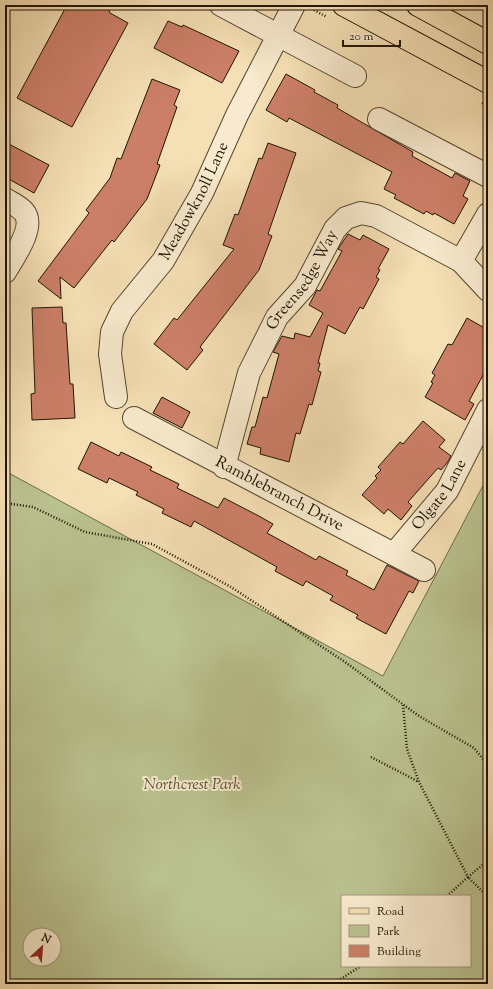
<svg xmlns="http://www.w3.org/2000/svg" width="493" height="989" font-family="'Sorts Mill Goudy',serif">
<style>
.green{fill:#bac28f;stroke:#6c6b4a;fill-rule:evenodd}
.building{fill:#cc7f68;stroke:#1f1404}
.lines{fill:none;stroke-linecap:round;stroke-linejoin:round}
.minor-casing{stroke:#544730;stroke-width:24}
.major-casing{stroke:#1f1404;stroke-width:24}
.path{stroke:#1f1404;stroke-width:2.5;stroke-dasharray:1 2;stroke-linecap:butt}
.minor{stroke:#f8eace;stroke-width:22}
.major{stroke:#f5dfb4;stroke-width:22}
.labels{text-anchor:middle;dominant-baseline:central;stroke-width:4;stroke-linejoin:round;paint-order:stroke}
.street-label{font-size:16px;fill:#1f1404;stroke:#f8eace}
.park-label{font-size:16px;font-style:italic;fill:#555135;stroke:#f8eace}
</style>
<rect width="100%" height="100%" fill="#f5dfb4"/>
<filter id="stains"><feTurbulence type="fractalNoise" baseFrequency=".005" numOctaves="4"/><feColorMatrix values="0 0 0 0 .2 0 0 0 0 .09 0 0 0 0 .02 0 0 0 .5 -.17"/></filter>
<radialGradient id="worn" r=".72"><stop offset=".6" stop-color="#630" stop-opacity="0"/><stop offset="1" stop-color="#630" stop-opacity=".3"/></radialGradient>
<path class="green" d="M5,471L383,676L488,476V984H5ZM342,896H470V966H342ZM30,935H54V959H30Z"/>
<g class="building">
<path d="M67,5H107L110,13L128,23L72,127L17,98Z"/>
<path d="M168,21L182,27L183,25L239,51L222,83L154,48Z"/>
<path d="M286,74L315,90L314,92L338,105L337,108L413,152L412,156L452,178L455,173L470,181L463,196L468,199L454,224L434,213L433,215L426,211L424,214L394,198L396,195L384,189L392,172L289,118L287,122L266,110Z"/>
<path d="M152,79L180,90L174,105L177,107L157,164L160,165L147,199L114,242L112,240L74,288L60,277L61,299L38,281L89,213L86,210L110,178L117,158L121,159Z"/>
<path d="M5,142L49,165L34,193L5,177Z"/>
<path d="M268,143L296,153L268,234L272,236L259,270L200,347L203,350L187,370L154,344L174,318L177,320L234,249L223,245L235,214L238,215L259,158L262,159Z"/>
<path d="M348,234L360,240L363,235L389,249L378,269L380,270L376,277L379,279L363,309L360,307L345,334L328,325L318,363H320L318,371L321,372L312,405L309,404L300,434L296,433L289,462L260,454L261,448L247,444L252,427H255L263,397L267,398L279,354L273,352L282,336L294,339L295,333L310,337L323,313L309,305L317,290L320,291L342,251L338,249Z"/>
<path d="M62,307L63,323H66L70,384H73L75,418L32,420L31,394L35,393L32,308Z"/>
<path d="M467,318L488,330V366L469,401L474,404L465,420L425,397L433,383L431,382L435,375L432,373L448,344L452,345Z"/>
<path d="M162,397L190,412L182,428L153,413Z"/>
<path d="M423,421L445,440L439,447L451,456L447,463L441,470L438,468L408,502L412,506L401,520L388,509L384,514L362,495L377,478L375,476L381,470L378,467L400,442L403,444Z"/>
<path d="M91,442L119,456L121,452L152,467L150,470L179,484L177,488L218,508L224,498L257,515L273,524L267,533L316,560L319,556L348,571L346,575L374,590L387,565L419,581L413,593L409,591L386,634L356,618L358,615L330,600L333,596L306,581L303,586L275,571L277,567L223,537L194,521L191,527L162,513L164,509L136,495L138,492L109,478L107,483L78,469Z"/>
</g>
<g class="lines">
<g class="minor-casing">
<g id="minor">
<path d="M221,5L355,76"/>
<path d="M379,119L488,176"/>
<path d="M5,199C11,203 19,206 24,212C36,227 13,258 5,272"/>
<path d="M461,261L488,214"/>
<path id="s1" d="M116,397L110,354L112,332L122,311L163,261L202,193L237,115L294,5"/>
<path id="s2" d="M134,418L424,570"/>
<path id="s3" d="M224,467L249,373L277,317L305,286L335,229L346,218L361,213L376,216L461,261L488,290"/>
<path id="s4" d="M394,554L447,491L488,410"/>
</g>
</g>
<g class="major-casing">
<g id="major">
<path d="M344,5L488,82"/>
<path d="M418,5L488,43"/>
</g>
</g>
<g class="path">
<path d="M314,10L327,17"/>
<path d="M482,103L488,106"/>
<path d="M5,503L33,507L85,532L152,544L231,587L345,662L419,716L474,748L488,765"/>
<path d="M403,705L407,749L419,782L468,877L486,862L488,857"/>
<path d="M371,757L419,782"/>
<path d="M447,896L468,877L488,897"/>
<path d="M333,984L361,966"/>
</g>
<use href="#minor" class="minor"/>
<use href="#major" class="major"/>
</g>
<g class="labels">
<g class="street-label">
<text stroke="none"><textPath href="#s1" startOffset="221">Meadowknoll Lane</textPath></text>
<text stroke="none"><textPath href="#s3" startOffset="205">Greensedge Way</textPath></text>
<text stroke="none"><textPath href="#s4" startOffset="75">Olgate Lane</textPath></text>
<text stroke="none"><textPath href="#s2" startOffset="164">Ramblebranch Drive</textPath></text>
</g>
<g class="park-label">
<text x="192" y="785">Northcrest Park</text>
</g>
</g>
<rect width="493" height="989" fill="none" stroke="#f5dfb4" stroke-width="20"/>
<rect x="6" y="6" width="481" height="977" fill="none" stroke="#1f1404" stroke-width="2"/>
<rect x="10" y="10" width="473" height="969" fill="none" stroke="#1f1404"/>
<rect x="341" y="895" width="130" height="72" fill="#f8eace" stroke="#a1947d"/>
<rect x="349" y="908" width="20" height="6" fill="#f5dfb4" stroke="#a1947d"/>
<text x="377" y="915" font-size="12" fill="#1f1404">Road</text>
<rect x="349" y="925" width="20" height="12" fill="#bac28f" stroke="#a1947d"/>
<text x="377" y="935" font-size="12" fill="#1f1404">Park</text>
<rect x="349" y="945" width="20" height="12" fill="#cc7f68" stroke="#a1947d"/>
<text x="377" y="955" font-size="12" fill="#1f1404">Building</text>
<g transform="translate(42 947) rotate(26)"><circle r="19" fill="#f8eace" stroke="#a1947d"/>
<path d="M0-3L7 15L0 10L-7 15Z" fill="#8f2418"/>
<text y="-6" font-size="11" font-weight="bold" text-anchor="middle" fill="#1f1404">N</text>
</g>
<path d="M343 40v6h57v-6" fill="none" stroke="#1f1404" stroke-width="2"/>
<text x="349" y="40" font-size="12" fill="#1f1404" stroke="#f8eace" stroke-width="3" paint-order="stroke">20 m</text>
<rect width="100%" height="100%" filter="url(#stains)"/>
<rect width="100%" height="100%" fill="url(#worn)"/>
</svg>
